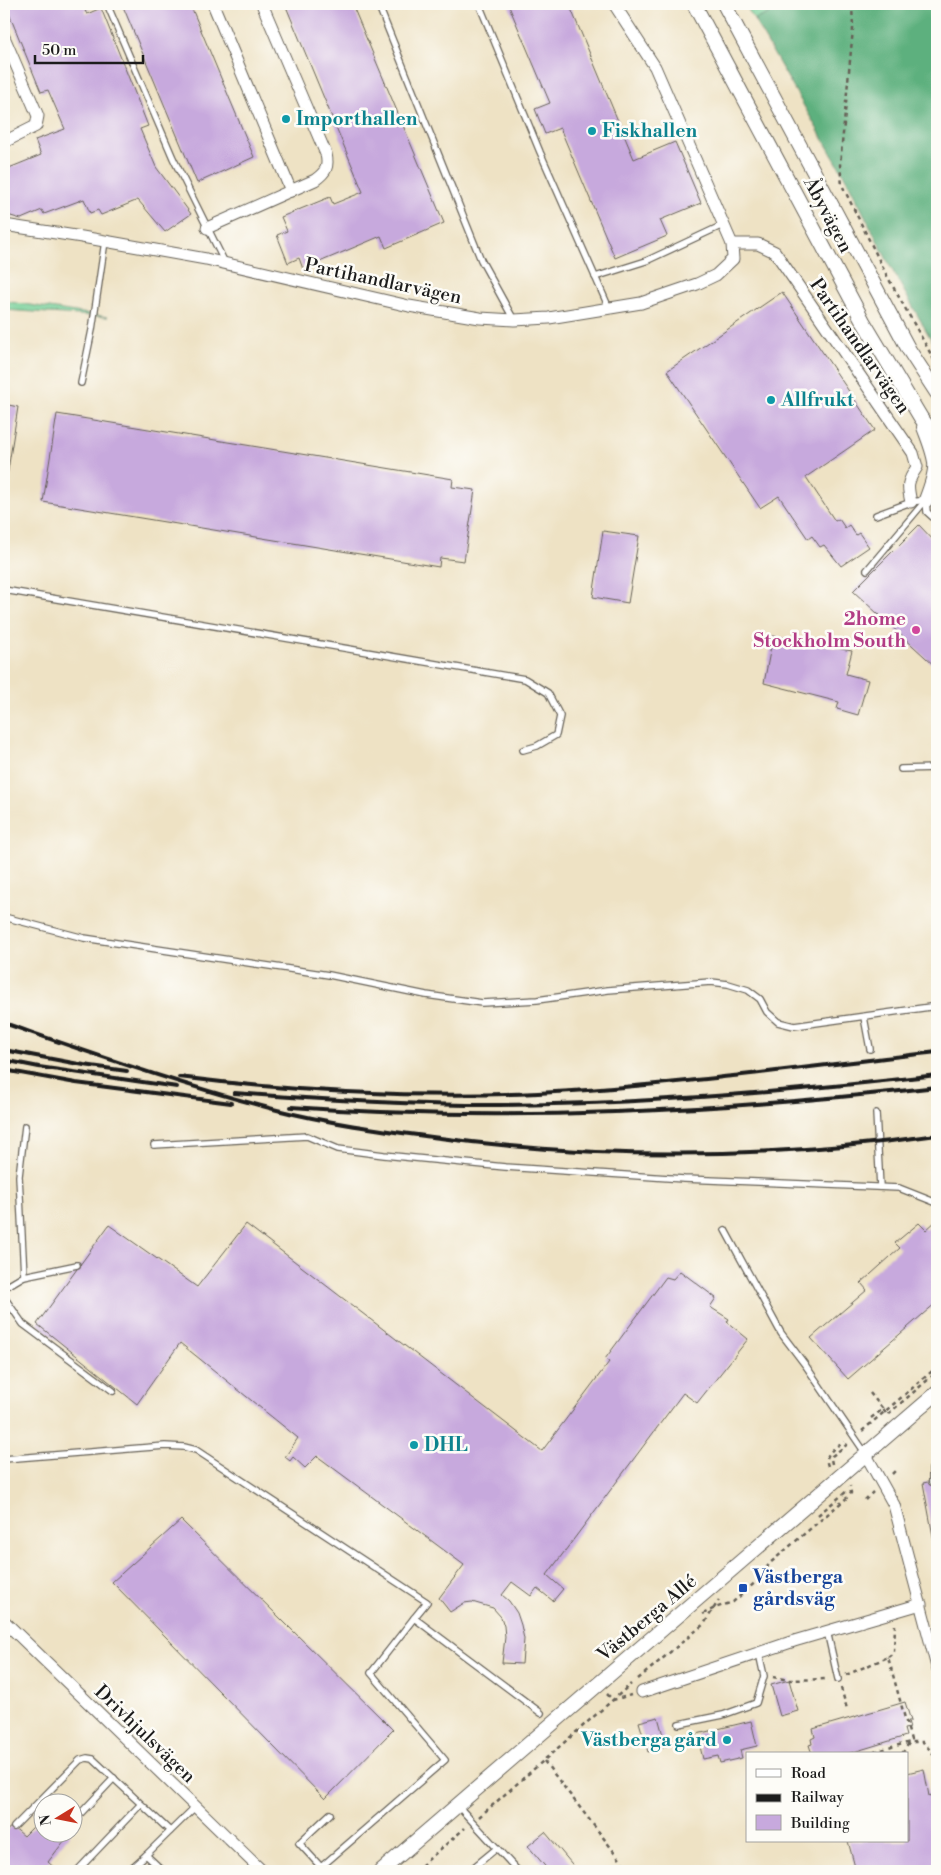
<svg xmlns="http://www.w3.org/2000/svg" width="941" height="1875" font-family="'Libre Bodoni',serif">
<style>
.green{fill:#72cd94;stroke:#477458}
.forest{fill:#5db07e;stroke:#3c664d}
.building{fill:#c7a9dd}
.lines{fill:none;stroke-linecap:round;stroke-linejoin:round}
.service-casing{stroke:#666157;stroke-width:8}
.minor-casing{stroke:#666157;stroke-width:13}
.tertiary-casing{stroke:#666157;stroke-width:16}
.path{stroke:#666157;stroke-width:2.5;stroke-dasharray:4 4;stroke-linecap:butt}
.service{stroke:#fff;stroke-width:5.5}
.minor{stroke:#fff;stroke-width:11}
.tertiary{stroke:#fff;stroke-width:14}
.rail{stroke:#1c1c1c;stroke-width:4}
.culture-dot{fill:#0f9aa8;stroke:#fdfcf7;stroke-width:2}
.hotel-dot{fill:#d1479c;stroke:#fdfcf7;stroke-width:2}
.transit-dot{fill:#1a4fb4;stroke:#fdfcf7;stroke-width:2}
.labels{text-anchor:middle;dominant-baseline:central;stroke-width:5;stroke-linejoin:round;paint-order:stroke}
.culture-label{font-size:19px;font-weight:bold;fill:#0d838f;stroke:#fdfcf7;text-anchor:start}
.street-label{font-size:19px;fill:#1c1c1c;stroke:#fdfcf7}
.hotel-label{font-size:19px;font-weight:bold;fill:#b23c85;stroke:#fdfcf7;text-anchor:end}
.transit-label{font-size:19px;font-weight:bold;fill:#164399;stroke:#fdfcf7;text-anchor:start}
</style>
<rect width="100%" height="100%" fill="#fdfcf7"/>
<filter id="ink" filterUnits="userSpaceOnUse"><feTurbulence type="fractalNoise" baseFrequency=".02" numOctaves="2"/><feDisplacementMap in="SourceGraphic" scale="10" xChannelSelector="R" yChannelSelector="G"/><feConvolveMatrix kernelMatrix="1 2 1 2 8 2 1 2 1" color-interpolation-filters="sRGB"/></filter>
<filter id="wash" filterUnits="userSpaceOnUse"><feTurbulence type="fractalNoise" baseFrequency=".0096" numOctaves="4" result="noise"/><feDisplacementMap in="SourceGraphic" scale="20" xChannelSelector="R" yChannelSelector="G"/><feGaussianBlur stdDeviation="1.12" result="paint"/><feColorMatrix in="noise" values="0 0 0 0 0 0 0 0 0 0 0 0 0 0 0 0 0 1.4 0 .05"/><feComposite in="paint" operator="in"/></filter>
<g filter="url(#wash)">
<rect width="100%" height="100%" fill="#eee2c4"/>
<g class="green">
<path d="M745,4H792L754,20Z"/>
<path d="M4,301L108,317L4,310Z"/>
</g>
<path class="forest" d="M792,4H937V350L890,266L848,182L754,20Z"/>
<g id="blocks">
<g class="building">
<path d="M5,4H94L95,6L85,11L87,14L101,8L148,126L140,129L156,167L191,214L165,232L138,200L101,215L98,210L90,213L84,199L44,214L42,210L21,219L4,214V170L41,155L35,140L65,129L48,90L41,92Z"/>
<path d="M122,4H190L254,157L197,183Z"/>
<path d="M285,4H352L444,223L386,248L381,236L303,269L299,258L288,263L277,235L287,231L281,217L330,197L333,204L363,192Z"/>
<path d="M508,4H569L634,159L675,142L701,203L660,220L667,236L615,258L560,128L545,134L535,109L550,103Z"/>
<path d="M782,292L875,430L806,477L835,521L839,519L845,528L849,525L856,535L859,533L869,547L841,566L824,545L820,547L812,536L808,539L779,496L760,508L667,371Z"/>
<path d="M4,404L18,407L5,489H4Z"/>
<path d="M57,414L453,479L452,487L475,490L464,561L440,558L439,567L43,502Z"/>
<path d="M919,525L937,544V668L853,591Z"/>
<path d="M603,531L639,536L628,603L593,597Z"/>
<path d="M773,636L852,651L846,674L868,680L858,715L837,709L839,702L764,683Z"/>
<path d="M937,1220V1302L848,1379L811,1338L867,1290L861,1283L900,1248L895,1243L919,1223L926,1230Z"/>
<path d="M246,1224L542,1451L609,1362L605,1359L666,1277L673,1279L680,1271L716,1298L710,1307L729,1319L727,1322L748,1339L697,1403L683,1393L547,1575L563,1589L553,1601L537,1588L531,1596L512,1582L502,1595L509,1601L517,1613L521,1625L524,1639L522,1664L502,1663L505,1637L504,1626L501,1617L493,1608L472,1602L464,1603L450,1612L439,1598L464,1565L317,1456L305,1468L293,1457L290,1461L285,1457L298,1438L180,1343L137,1404L37,1324L109,1225L197,1287Z"/>
<path d="M937,1480V1551L936,1552L923,1483Z"/>
<path d="M181,1520L393,1730L325,1799L112,1582Z"/>
<path d="M789,1680L798,1711L780,1716L771,1685Z"/>
<path d="M905,1702L911,1721H908L910,1728L904,1729L906,1736L847,1754H812L809,1745L812,1744L811,1739L815,1737L813,1729Z"/>
<path d="M658,1717L666,1746L648,1752L639,1722Z"/>
<path d="M751,1721L757,1746L740,1750L742,1758L720,1763L718,1756L703,1759L697,1734Z"/>
<path d="M924,1769L929,1796L937,1793L936,1837L937,1871H856L848,1841H907V1773Z"/>
<path d="M42,1818V1832H71L48,1862L58,1871H4V1831L5,1832L12,1826L24,1836Z"/>
<path d="M545,1832L577,1870L575,1871H549L528,1846Z"/>
</g>
</g>
</g>
<g filter="url(#ink)">
<use href="#blocks" fill-opacity="0" stroke="#666157" stroke-width="1"/>
<g class="lines">
<g class="service-casing">
<g id="service">
<path d="M107,4L173,158L225,263"/>
<path d="M378,4L481,260L514,320"/>
<path d="M479,4L540,152L609,308"/>
<path d="M595,277L646,261L725,224"/>
<path d="M81,383L92,330L105,241"/>
<path d="M926,500L927,512L937,521"/>
<path d="M876,515L911,502L926,500"/>
<path d="M867,570L926,500"/>
<path d="M4,590L525,679L548,693L560,716L556,735L537,746L523,750"/>
<path d="M901,769L937,768"/>
<path d="M4,917L84,938L329,975L426,995L482,1003L537,1000L608,990L711,982L728,984L748,990L760,999L767,1012L778,1022L794,1026L937,1006"/>
<path d="M864,1017L870,1049"/>
<path d="M876,1113L880,1187"/>
<path d="M154,1145L307,1136L338,1149L384,1155L505,1167L684,1179L899,1188L937,1203"/>
<path d="M725,1230L781,1333L806,1366L866,1454"/>
<path d="M24,1276L77,1265"/>
<path d="M4,1288L24,1276L19,1176L25,1126"/>
<path d="M4,1297L23,1324L113,1391"/>
<path d="M4,1459L165,1446L184,1447L196,1450L427,1602L414,1618"/>
<path d="M932,1482V1469L937,1466"/>
<path d="M827,1631L838,1679"/>
<path d="M679,1724L723,1715L756,1703L764,1676L759,1653"/>
<path d="M458,1806L518,1871"/>
<path d="M81,1813L114,1778"/>
<path d="M330,1814L299,1843L321,1867L445,1760L371,1673L414,1618L541,1713"/>
<path d="M14,1827L80,1760L87,1758L93,1759L170,1831"/>
<path d="M146,1855L196,1806"/>
<path d="M77,1871L140,1805"/>
<path d="M128,1871L146,1855L163,1871"/>
<path d="M469,1871L497,1848"/>
</g>
</g>
<g class="minor-casing">
<g id="minor">
<path d="M213,4L291,191"/>
<path d="M4,37L38,116L36,126L4,142"/>
<path d="M4,225L82,237L206,259L409,306L480,318L514,320L549,318L641,303L697,284L716,275L733,259L732,244L655,67L614,4"/>
<path d="M207,228L315,180C326,172 329,167 326,154L262,4"/>
<path d="M732,244H758L775,252L913,453L917,467C907,482 907,485 911,502"/>
<path d="M866,1455L894,1505L937,1667"/>
<path d="M4,1621L262,1871"/>
<path d="M642,1692L794,1641L921,1604"/>
</g>
</g>
<g class="tertiary-casing">
<g id="tertiary">
<path d="M694,4L863,321L921,418L937,438"/>
<path d="M724,4L909,350L937,393"/>
<path d="M924,427C937,462 940,464 926,500"/>
<path d="M381,1871L937,1393"/>
</g>
</g>
<g class="path">
<path d="M852,4L853,29L840,165L842,185L886,274L937,365"/>
<path d="M870,1393L883,1409"/>
<path d="M871,1418L883,1409L887,1415L937,1372"/>
<path d="M862,1431L937,1367"/>
<path d="M832,1464L831,1459L832,1456L849,1443"/>
<path d="M828,1466C823,1454 835,1448 844,1441"/>
<path d="M892,1474L897,1469"/>
<path d="M865,1500L873,1492"/>
<path d="M818,1515L847,1491V1489"/>
<path d="M703,1614L715,1608L733,1602L758,1580L770,1563L849,1496L851,1493L850,1486"/>
<path d="M888,1657L894,1652L895,1625"/>
<path d="M846,1675L888,1657L911,1740L902,1754"/>
<path d="M773,1677L789,1680L827,1679"/>
<path d="M638,1679L704,1624L719,1600"/>
<path d="M841,1688L847,1709"/>
<path d="M607,1694L613,1700L631,1695"/>
<path d="M874,1752L910,1742H923L937,1758"/>
<path d="M544,1761L629,1871"/>
<path d="M479,1817L631,1684"/>
<path d="M415,1871L465,1828"/>
</g>
<use href="#service" class="service"/>
<use href="#minor" class="minor"/>
<use href="#tertiary" class="tertiary"/>
<g class="rail">
<path d="M4,1023C94,1054 184,1086 277,1110C328,1123 380,1130 432,1137C601,1160 769,1159 937,1135"/>
<path d="M4,1050L84,1065L127,1071"/>
<path d="M4,1060L39,1067L177,1087"/>
<path d="M4,1070L76,1083L231,1103"/>
<path d="M179,1077C298,1092 419,1098 538,1093C671,1086 805,1067 937,1052"/>
<path d="M234,1093C311,1099 389,1104 467,1105C624,1106 782,1093 937,1075"/>
<path d="M291,1107C507,1123 723,1111 937,1087"/>
</g>
</g>
</g>
<g class="culture-dot">
<circle cx="286" cy="119" r="5"/>
<circle cx="592" cy="131" r="5"/>
<circle cx="771" cy="400" r="5"/>
<circle cx="414" cy="1445" r="5"/>
<circle cx="727" cy="1740" r="5"/>
</g>
<circle class="hotel-dot" cx="916" cy="630" r="5"/>
<rect class="transit-dot" x="738" y="1583" width="10" height="10" rx="2.5"/>
<g class="labels">
<g class="culture-label">
<text x="296" y="119">Importhallen</text>
<text x="602" y="131">Fiskhallen</text>
<text x="781" y="400">Allfrukt</text>
<text x="424" y="1445">DHL</text>
<text x="717" y="1740" text-anchor="end">Västberga gård</text>
</g>
<g class="street-label">
<text transform="translate(828 215) rotate(62)">Åbyvägen</text>
<text transform="translate(383 281) rotate(12)">Partihandlarvägen</text>
<text transform="translate(860 346) rotate(55)">Partihandlarvägen</text>
<text transform="translate(647 1618) rotate(-40)">Västberga Allé</text>
<text transform="translate(145 1734) rotate(44)">Drivhjulsvägen</text>
</g>
<g class="hotel-label">
<text x="906" y="619">2home<tspan x="906" dy="22">Stockholm South</tspan></text>
</g>
<g class="transit-label">
<text x="753" y="1577">Västberga<tspan x="753" dy="22">gårdsväg</tspan></text>
</g>
</g>
<rect width="941" height="1875" fill="none" stroke="#fdfcf7" stroke-width="20"/>
<rect x="746" y="1752" width="162" height="90" fill="#fdfcf7" stroke="#a3a29f"/>
<rect x="756" y="1769" width="25" height="8" fill="#ffffff" stroke="#a3a29f"/>
<text x="791" y="1778" font-size="15" fill="#1c1c1c">Road</text>
<rect x="756" y="1794" width="25" height="8" fill="#1c1c1c" stroke="#a3a29f"/>
<text x="791" y="1802" font-size="15" fill="#1c1c1c">Railway</text>
<rect x="756" y="1815" width="25" height="15" fill="#c7a9dd" stroke="#a3a29f"/>
<text x="791" y="1828" font-size="15" fill="#1c1c1c">Building</text>
<g transform="translate(58 1818) rotate(260)"><circle r="24" fill="#fdfcf7" stroke="#a3a29f"/>
<path d="M0-4L9 19L0 12L-9 19Z" fill="#c8321e"/>
<text y="-8" font-size="14" font-weight="bold" text-anchor="middle" fill="#1c1c1c">N</text>
</g>
<path d="M35 55v8h108v-8" fill="none" stroke="#1c1c1c" stroke-width="2.5"/>
<text x="42" y="55" font-size="15" fill="#1c1c1c" stroke="#fdfcf7" stroke-width="4" paint-order="stroke">50 m</text>
</svg>
